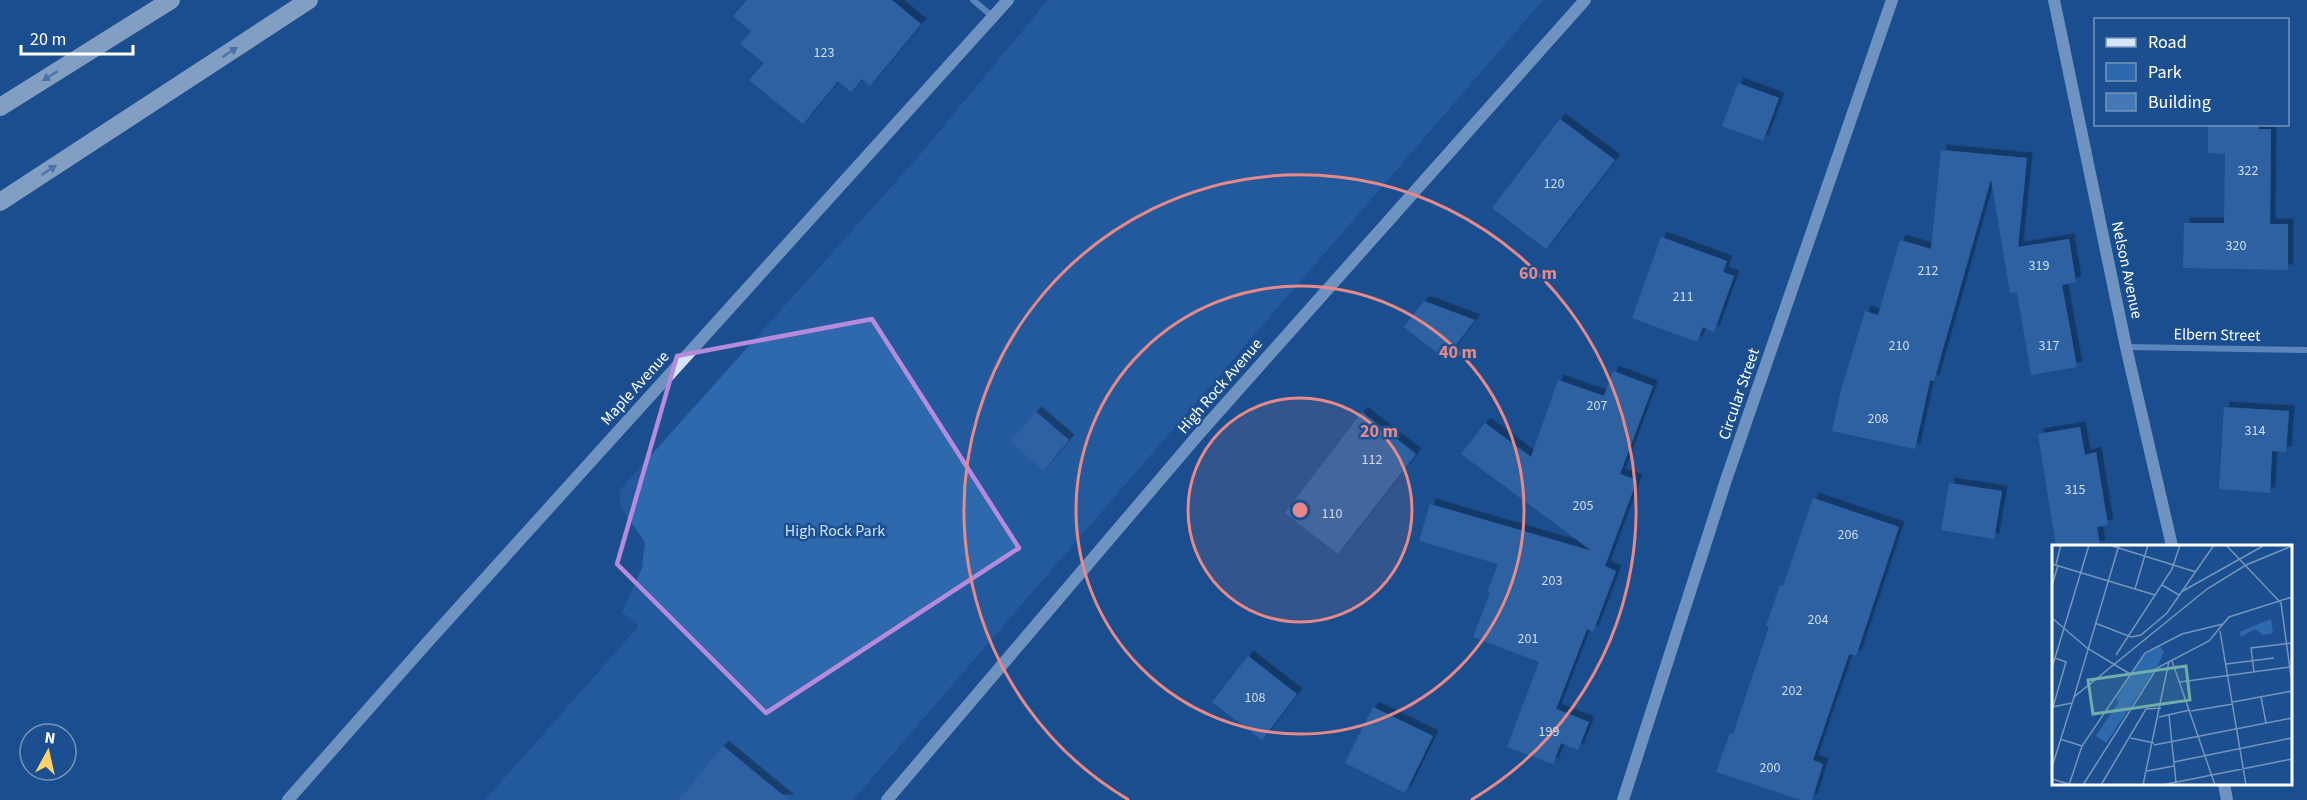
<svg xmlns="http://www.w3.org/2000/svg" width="2307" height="800" font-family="'Source Sans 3',sans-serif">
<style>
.green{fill:#2e69ad}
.building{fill:#4478b7;filter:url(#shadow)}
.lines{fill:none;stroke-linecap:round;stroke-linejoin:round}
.street{stroke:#a9c9ee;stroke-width:6}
.secondary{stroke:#d6e6fa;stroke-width:12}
.highway{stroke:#fff;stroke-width:18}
.oneway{fill:#829ec1}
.marked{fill:none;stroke:#b68bdc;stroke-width:4.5;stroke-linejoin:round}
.ring{fill:none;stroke:#e88989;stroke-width:3}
.labels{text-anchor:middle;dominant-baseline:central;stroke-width:5;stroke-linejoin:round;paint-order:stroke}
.number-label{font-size:14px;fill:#d0dded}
.street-label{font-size:16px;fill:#fff;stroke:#1b4f8f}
.park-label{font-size:16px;fill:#cfe3fa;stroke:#1b4f8f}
.inset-road{fill:none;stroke:#7695bc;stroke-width:1.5}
.view{fill:#6fada8;fill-opacity:0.15;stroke:#6fada8;stroke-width:3}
.inset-edge{fill:none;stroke:#fff;stroke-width:3}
.centre{fill:#e88989;stroke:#1b4f8f;stroke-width:3}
.ring-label{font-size:18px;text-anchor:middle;font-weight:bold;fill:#e88989;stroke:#1b4f8f;stroke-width:5;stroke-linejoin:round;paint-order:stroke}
</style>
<defs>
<filter id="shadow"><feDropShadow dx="5.5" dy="-5.5" stdDeviation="0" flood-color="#0009"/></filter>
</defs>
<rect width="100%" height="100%" fill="#1b4f8f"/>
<path class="green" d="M1048,0H1543L853,800H485L639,626L622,612L642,568L645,542L621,508L619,491L919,156Z"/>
<g class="building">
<path d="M747,0H892L921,24L870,86L862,79L851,92L838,81L803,124L749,80L764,63L740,44L751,31L733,16Z"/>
<path d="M1738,83L1779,98L1763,141L1722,126Z"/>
<path d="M1560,119L1615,160L1546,249L1492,208Z"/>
<path d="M2208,124H2259V129H2271L2270,224H2288V270L2183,268L2184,223H2224L2225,154L2208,153Z"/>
<path d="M1941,150L2027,158L2018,247L2069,239L2076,282L2062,285L2077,367L2031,375L2017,292L2010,293L1991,179L1934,381L1930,380L1915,449L1832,431L1841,390L1865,311L1878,315L1900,240L1931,249Z"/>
<path d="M1661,237L1727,261L1723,272L1734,276L1714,332L1703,327L1697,342L1632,318Z"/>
<path d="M1424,301L1475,320L1445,359L1404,327Z"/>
<path d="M1613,371L1653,386L1620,474L1637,480L1605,566L1616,571L1593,632L1587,629L1556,709L1589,722L1578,750L1561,743L1553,764L1507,747L1539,662L1473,637L1490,593L1487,592L1498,564L1419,541L1430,504L1592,551L1461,454L1485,423L1531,457L1558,380L1604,396Z"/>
<path d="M2224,407L2289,411L2286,452L2272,451L2270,493L2219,489Z"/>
<path d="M1036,412L1069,440L1043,471L1010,441Z"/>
<path d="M1362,412L1416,454L1338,554L1285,513Z"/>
<path d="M2080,427L2085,455L2096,452L2108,525L2097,527L2100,546H2056L2038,434Z"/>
<path d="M1949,483L2002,491L1994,539L1941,530Z"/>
<path d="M1813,498L1899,527L1856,656L1849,654L1813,760L1823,764L1812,800H1801L1716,772L1730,733L1733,734L1769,627L1766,626L1780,585L1783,586Z"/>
<path d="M1248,656L1297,694L1262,740L1212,702Z"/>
<path d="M1373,707L1433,736L1405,793L1345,763Z"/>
<path d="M723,746L789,800H679Z"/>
</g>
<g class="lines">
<g class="street">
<path d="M973,0L993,17"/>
<path d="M2127,347L2307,350"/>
</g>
<g class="secondary">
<path d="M2054,0L2126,347L2172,546"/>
<path d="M2224,784L2227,800"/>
<path d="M288,800L425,645L1008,0"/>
<path d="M887,800L1198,435L1585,0"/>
<path d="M1623,800L1726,480L1892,0"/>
</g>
<g class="highway">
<path d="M0,107L171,0"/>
<path d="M0,202L309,0"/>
</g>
</g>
<defs><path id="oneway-solid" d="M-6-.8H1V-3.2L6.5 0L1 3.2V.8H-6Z" transform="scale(1.5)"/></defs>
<g class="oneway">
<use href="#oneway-solid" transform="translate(230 52) rotate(-33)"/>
<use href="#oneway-solid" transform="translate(50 76) rotate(148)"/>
<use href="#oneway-solid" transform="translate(49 170) rotate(-33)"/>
</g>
<path d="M0 0H2307V800H0ZM872,319L1019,548L766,713L617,564L677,356Z" fill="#1b4f8f" fill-opacity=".55" fill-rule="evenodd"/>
<path class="marked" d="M872,319L1019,548L766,713L617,564L677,356Z"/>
<circle cx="1300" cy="510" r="112" fill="#e88989" fill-opacity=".12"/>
<g class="ring">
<circle cx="1300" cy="510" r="112"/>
<circle cx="1300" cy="510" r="224"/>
<path d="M1129 800A336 336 0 1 1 1471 800"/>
</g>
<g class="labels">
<g class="number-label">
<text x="824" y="53">123</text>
<text x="2248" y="171">322</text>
<text x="1554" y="184">120</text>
<text x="2236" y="246">320</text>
<text x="2039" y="266">319</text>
<text x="1928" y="271">212</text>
<text x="1683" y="297">211</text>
<text x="1899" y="346">210</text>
<text x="2049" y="346">317</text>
<text x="1597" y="406">207</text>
<text x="1878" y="419">208</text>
<text x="2255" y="431">314</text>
<text x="1372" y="460">112</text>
<text x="2075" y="490">315</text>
<text x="1583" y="506">205</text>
<text x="1332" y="514">110</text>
<text x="1848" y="535">206</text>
<text x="1552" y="581">203</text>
<text x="1818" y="620">204</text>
<text x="1528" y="639">201</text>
<text x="1792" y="691">202</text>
<text x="1255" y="698">108</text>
<text x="1549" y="732">199</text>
<text x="1770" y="768">200</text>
</g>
<g class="street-label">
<text transform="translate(2127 270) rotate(78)">Nelson Avenue</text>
<text transform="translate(2217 335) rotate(1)">Elbern Street</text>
<text transform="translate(1220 386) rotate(-49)">High Rock Avenue</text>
<text transform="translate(635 388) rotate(-48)">Maple Avenue</text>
<text transform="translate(1739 394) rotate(-71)">Circular Street</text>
</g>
<g class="park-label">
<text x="835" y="531">High Rock Park</text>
</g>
</g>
<g transform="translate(2052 545)">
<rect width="240" height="240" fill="#1b4f8f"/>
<path d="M219,74L221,88L211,90L203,84L189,92L187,87ZM107,100L112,107L106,120L54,198L44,191L66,158L65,152L91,111Z" fill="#2e69ad"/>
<path class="inset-road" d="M57,0L144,27M174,0L229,58L240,139M0,19L103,50M4,19L9,0M110,40L127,50M0,41L6,20M83,44L96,0M129,47L211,1M0,73L35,103L78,129M43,78L79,92L89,90L115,68L162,0M168,86L194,240M64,110L120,24L128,0M120,116L163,240M174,119L222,113M0,123L37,0M202,127L199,103L240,98M128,137L238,122M22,152L67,0M209,152L214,178M181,157L240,146M0,162L20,158M1,162L14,117L3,113M139,166L181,159M117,170L124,237M107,172L138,165M79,193L102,198M8,194L30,201M102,200L240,173M122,217L240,193M0,222L22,152L155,44L194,20L240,1M95,226L122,221M0,234L20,240M17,240L30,201L93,108L130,89L171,79M31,240L105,123L157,96L177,72L240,52M49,240L94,164L109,163M91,240L117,116M110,240L240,214"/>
<path class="view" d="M134,121L138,155L41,169L36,135Z"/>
<rect width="240" height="240" class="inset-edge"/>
</g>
<circle cx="1300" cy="510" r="9" class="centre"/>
<g class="ring-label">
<text x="1538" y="279">60 m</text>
<text x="1458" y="358">40 m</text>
<text x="1379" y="437">20 m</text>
</g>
<rect x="2094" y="18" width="195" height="108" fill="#1b4f8f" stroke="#7695bc" stroke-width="1.5"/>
<rect x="2106" y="38" width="30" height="9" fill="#d6e6fa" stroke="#7695bc" stroke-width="1.5"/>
<text x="2148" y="48" font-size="18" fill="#ffffff">Road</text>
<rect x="2106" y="63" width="30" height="18" fill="#2e69ad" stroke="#7695bc" stroke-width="1.5"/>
<text x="2148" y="78" font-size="18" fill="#ffffff">Park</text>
<rect x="2106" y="93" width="30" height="18" fill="#4478b7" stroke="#7695bc" stroke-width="1.5"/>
<text x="2148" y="108" font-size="18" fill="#ffffff">Building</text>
<g transform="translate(48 752) rotate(8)"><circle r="28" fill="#1b4f8f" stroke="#7695bc" stroke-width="1.5"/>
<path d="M0-4.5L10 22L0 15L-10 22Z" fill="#ffd166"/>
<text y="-9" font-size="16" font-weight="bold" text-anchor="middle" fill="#ffffff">N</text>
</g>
<path d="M21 45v9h112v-9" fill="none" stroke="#ffffff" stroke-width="3"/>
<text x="30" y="45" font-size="18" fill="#ffffff" stroke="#1b4f8f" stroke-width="4.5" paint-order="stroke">20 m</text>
</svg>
